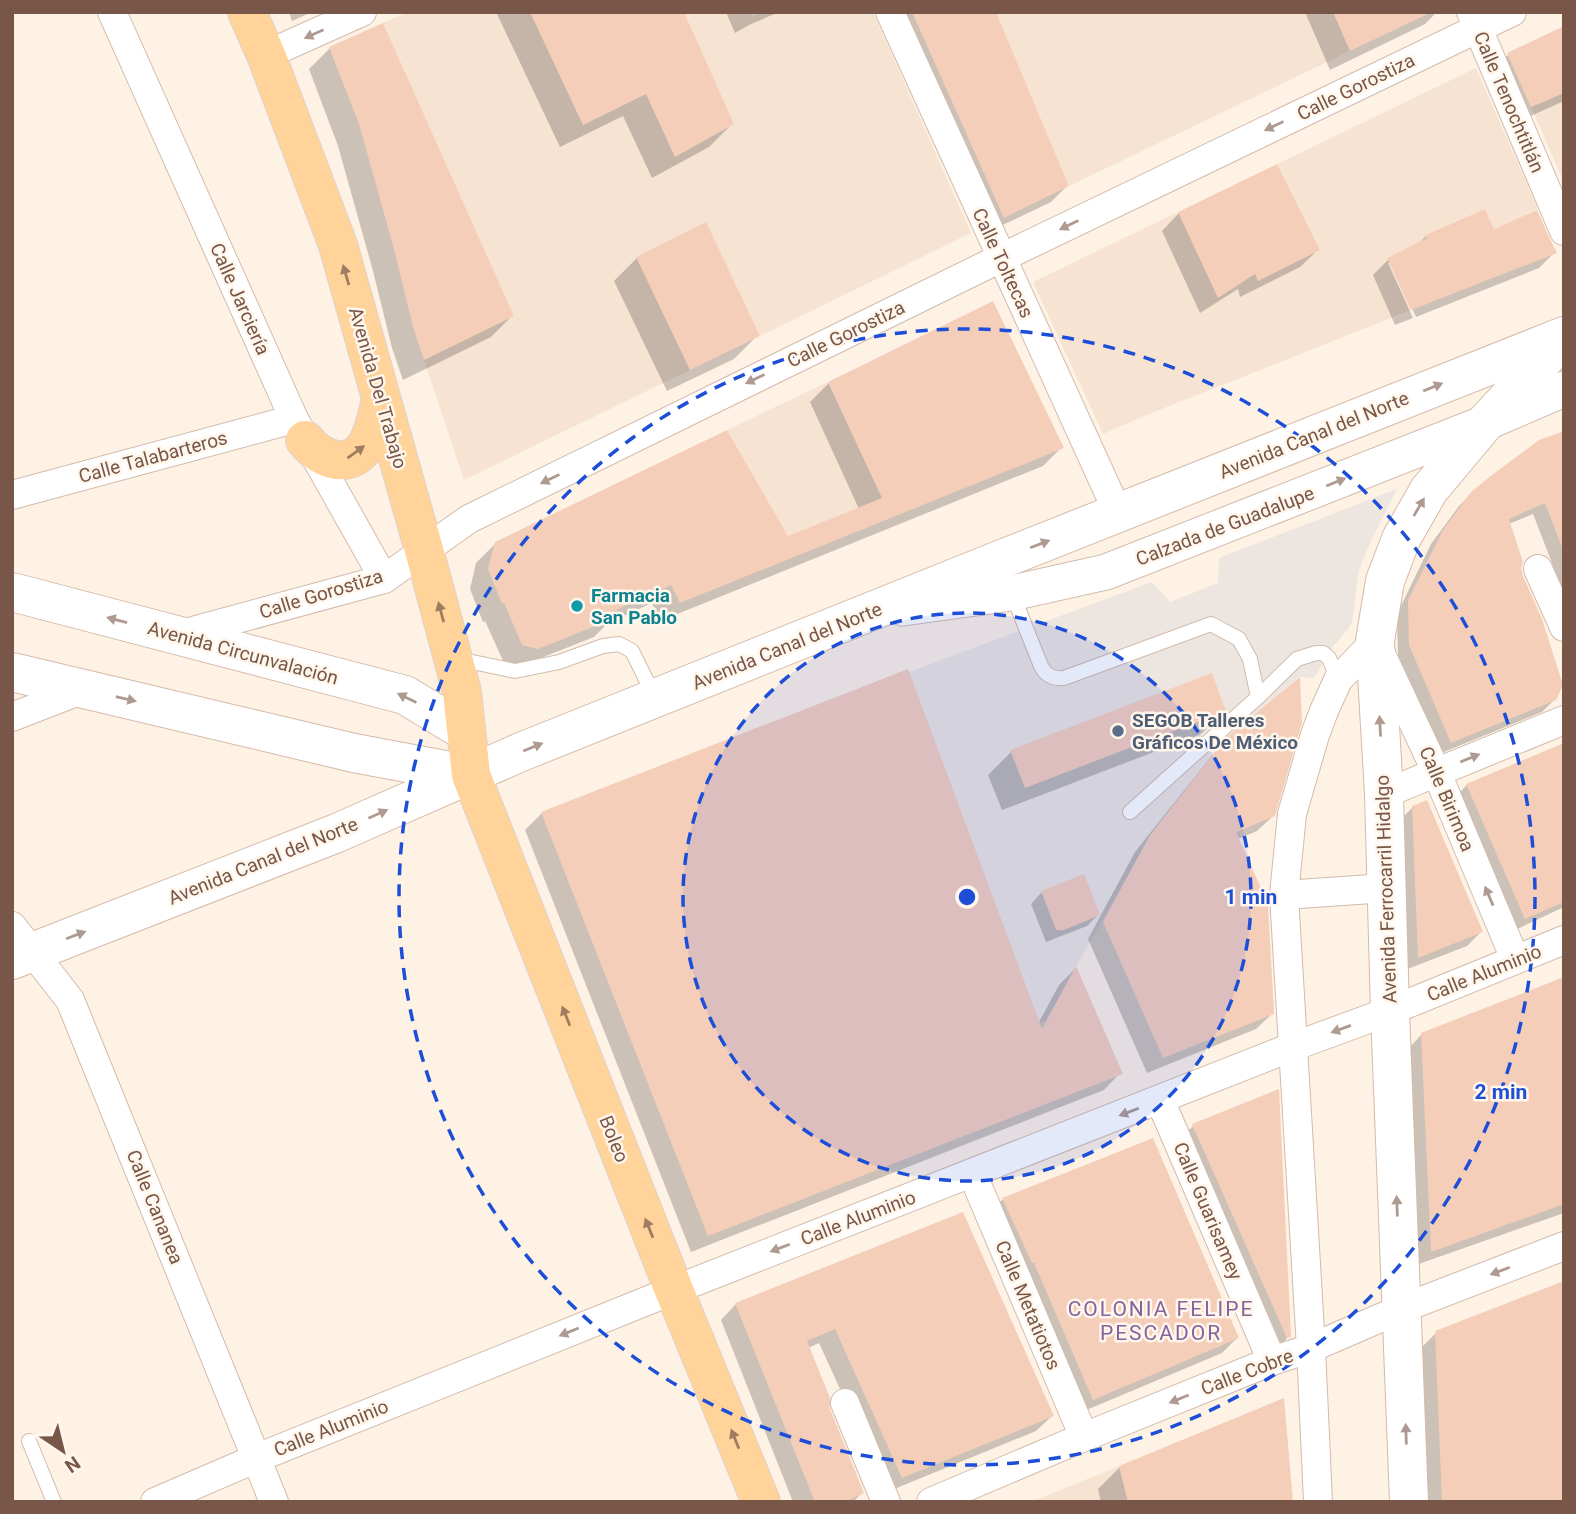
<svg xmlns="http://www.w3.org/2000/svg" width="1576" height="1514" font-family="Roboto,sans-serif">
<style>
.residential{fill:#f6e3d2}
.industrial{fill:#ede5df}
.shadow{fill:#0003}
.building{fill:#f5ceba}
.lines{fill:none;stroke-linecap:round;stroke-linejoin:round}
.service-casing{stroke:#d2bbac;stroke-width:16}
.minor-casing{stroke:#d2bbac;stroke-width:30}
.tertiary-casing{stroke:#d2bbac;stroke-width:37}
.secondary-casing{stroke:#d5baaa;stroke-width:40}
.primary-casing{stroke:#dcd3cf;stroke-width:40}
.service{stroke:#fff;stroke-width:14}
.minor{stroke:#fff;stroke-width:28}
.tertiary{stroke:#fff;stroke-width:35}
.secondary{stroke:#fff;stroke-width:38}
.primary{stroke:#ffd39a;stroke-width:38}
.oneway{fill:#ae9a91}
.oneway2{fill:#a07c61}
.ring{fill:none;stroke:#1d4ed8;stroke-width:3.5;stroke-dasharray:12 9}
.culture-dot{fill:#0f9aa8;stroke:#fff6ec;stroke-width:2.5}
.service-dot{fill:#5c6f8a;stroke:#fff6ec;stroke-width:2.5}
.labels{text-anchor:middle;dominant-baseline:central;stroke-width:5;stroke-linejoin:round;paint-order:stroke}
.street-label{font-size:19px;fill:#785648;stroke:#fff6ec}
.culture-label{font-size:19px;font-weight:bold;fill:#0d838f;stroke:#fff6ec;text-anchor:start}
.service-label{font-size:19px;font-weight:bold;fill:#4e5e75;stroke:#fff6ec;text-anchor:start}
.neighbourhood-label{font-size:21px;letter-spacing:2px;fill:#85639c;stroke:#fff6ec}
.centre{fill:#1d4ed8;stroke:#fff6ec;stroke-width:3.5}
.ring-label{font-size:21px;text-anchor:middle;font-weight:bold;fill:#1d4ed8;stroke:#fff6ec;stroke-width:5;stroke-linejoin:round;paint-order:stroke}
</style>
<rect width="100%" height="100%" fill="#fef2e4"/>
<g class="residential">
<path d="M408,12H530L583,125L646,94L675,156L734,124L684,12H750L753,17L762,12H873L971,233L760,336L706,223L690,370L464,480L424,360L514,316L383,23Z"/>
<path d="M996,12H1333L1350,51L1069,186Z"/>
<path d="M1476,68L1538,209L1494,229L1485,209L1426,234L1427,238L1388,257L1411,310L1149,414L1103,434L1033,282L1178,212L1255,274L1258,280L1320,250L1277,164Z"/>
<path d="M1564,93V182L1531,107Z"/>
<path d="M828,382L882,498L788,536L727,430Z"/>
<path d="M1119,1466L1128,1502H1031Z"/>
</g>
<path class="industrial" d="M1397,489L1369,545L1359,570L1352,622L1349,628L1334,645L1314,678L1299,677L1259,712L1150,836L1046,1020L681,1163L547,810L973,648L1152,582L1170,602L1218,583L1219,558Z"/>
<g class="shadow">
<path d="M289,12H312L292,21Z"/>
<path d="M496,12H682L732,124L709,147L652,178L623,116L560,147Z"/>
<path d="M726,12L761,13L779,12L749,25L735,33Z"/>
<path d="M889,12H994L1067,186L1051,202L988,232Z"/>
<path d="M1305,12H1437L1425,24L1330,70Z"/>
<path d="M1564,28V101L1513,124L1490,72L1508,55Z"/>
<path d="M330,48L512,316L491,337L403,380L392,348L373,271L338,146L309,69Z"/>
<path d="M1179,213L1318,250L1300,267L1240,297L1238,289L1200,313L1162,231Z"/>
<path d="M1494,232L1555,252L1539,268L1416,317L1392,263H1388L1413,318L1395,325L1373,275L1389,259L1417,245L1426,236Z"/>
<path d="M637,258L757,336L734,359L667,391L614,281Z"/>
<path d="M829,383L1062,447L1043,466L660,621L652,603L608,623L594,637L518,667L504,663L485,621L483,622L470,589L476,563L496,543L787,538L859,509L810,402Z"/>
<path d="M1564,433V612L1557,576L1533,514L1509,524L1555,699L1542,712L1439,754L1398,658L1397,614L1431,544L1459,506L1472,493Z"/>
<path d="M1224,711L1201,734L1002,810L988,775L1011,752Z"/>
<path d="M1226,741L1274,815L1257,831L1238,839L1273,1013L1256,1029L1147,1073L1088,939L1135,852L1210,758Z"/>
<path d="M1564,745V907L1511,932L1453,799L1467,785Z"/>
<path d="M1413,807L1481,932L1467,946L1405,970L1398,822Z"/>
<path d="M542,813L1038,1024L1059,985L1075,969L1120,1073L1104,1090L691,1252L525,830Z"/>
<path d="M1042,892L1098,915L1087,926L1046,942L1031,904Z"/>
<path d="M1564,979V1213L1416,1265L1407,1050L1422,1034Z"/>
<path d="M1193,1126L1289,1336L1275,1351L1179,1140Z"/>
<path d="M1003,1199L1237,1338L1222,1353L1077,1414L988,1214Z"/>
<path d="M962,1215L1052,1416L1036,1431L887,1492L819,1343L808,1348L828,1410L862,1493L853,1502H793L721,1320L736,1304Z"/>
<path d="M1436,1333L1564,1502H1426L1420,1349Z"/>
<path d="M1120,1467L1291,1502H1101L1098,1489Z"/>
</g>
<g class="building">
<path d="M530,12H684L734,124L675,157L646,94L583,125Z"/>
<path d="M912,12H996L1069,186L1004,218Z"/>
<path d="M1333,12H1432L1350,51Z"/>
<path d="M383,23L514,316L424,360L413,327L394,249L359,124L329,47Z"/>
<path d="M1564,26V93L1531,107L1507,53Z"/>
<path d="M1277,164L1320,250L1258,281L1255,274L1218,298L1178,212Z"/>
<path d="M1485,209L1494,229L1537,210L1549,237L1557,253L1411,310L1387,258L1427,238L1425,235Z"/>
<path d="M706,222L760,336L690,370L636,257Z"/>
<path d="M993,301L1064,448L680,603L671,585L614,611L615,618L538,649L522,645L504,603L502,604L488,569L495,542L727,430L788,536L882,498L828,382Z"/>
<path d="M1564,431V546L1562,547L1545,503L1509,519L1523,562L1521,568L1523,576L1542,619L1563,685L1556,700L1451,743L1409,645L1408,600L1443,530L1471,492L1492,475L1539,440Z"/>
<path d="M908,669L1042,1029L1076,966L1123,1074L708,1236L541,812Z"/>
<path d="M1212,673L1226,711L1025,788L1010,750Z"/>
<path d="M1300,677L1302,723L1275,816L1236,832L1268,904L1274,1014L1163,1058L1103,922L1150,835L1225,739Z"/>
<path d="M1564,743V902L1525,919L1466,784Z"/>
<path d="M1427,800L1483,932L1418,958L1412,806Z"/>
<path d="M1084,874L1100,915L1064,930H1056L1041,891Z"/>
<path d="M1564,977V1204L1431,1252L1421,1033Z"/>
<path d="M1279,1089L1291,1337L1287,1338L1192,1124Z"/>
<path d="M1153,1138L1239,1338L1093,1400L1034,1263H1032L1002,1198Z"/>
<path d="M963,1212L1054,1416L902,1478L835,1329L807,1341L830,1398V1409L864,1493L845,1502H815L735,1303Z"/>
<path d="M1564,1281V1502H1442L1435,1331Z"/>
<path d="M1284,1398L1293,1502H1128L1119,1466Z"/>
</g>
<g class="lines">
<g class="service-casing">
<g id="service">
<path d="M1012,593L1041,666C1046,676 1053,679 1064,678L1211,624L1239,639L1250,659L1258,697"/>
<path d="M458,659L515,671L559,662L603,646L619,644L632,651L654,696"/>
<path d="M1130,812L1258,697L1297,659L1316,653H1323L1329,658L1338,680"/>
<path d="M29,1441L54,1502"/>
</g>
</g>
<g class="minor-casing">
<g id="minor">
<path d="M112,12L294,419L384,579"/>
<path d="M890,12L1118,513"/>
<path d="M1471,12L1564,231"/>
<path d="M266,55L362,12"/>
<path d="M12,495L294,419"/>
<path d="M1538,569L1564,627"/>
<path d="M178,635L384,579L469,519L1001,258L1512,12"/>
<path d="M12,717L84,689"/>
<path d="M1384,794L1564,720"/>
<path d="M1284,895L1386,888"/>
<path d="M12,926L70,1000L274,1502"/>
<path d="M1160,1100L1272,1361"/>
<path d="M972,1173L1084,1437"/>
<path d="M845,1403L886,1502"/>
<path d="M155,1502L257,1458L674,1290L1292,1047L1390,1011L1564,940"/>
<path d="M931,1502L1084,1437L1272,1361L1311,1348L1401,1309L1564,1246"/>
<path d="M1318,1502L1311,1348L1284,895L1292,814L1315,735L1324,711L1338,680L1375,641L1436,771L1515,959"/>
</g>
</g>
<g class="tertiary-casing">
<path id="tertiary" d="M903,608L1012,593L1106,572L1485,423L1564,389"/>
</g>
<g class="secondary-casing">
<g id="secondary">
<path d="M12,592L405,695L466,732"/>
<path d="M12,672L354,753L471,775"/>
<path d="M12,960L337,833L521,752L997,561L1564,336"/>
<path d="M1409,1502L1390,1011L1384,794L1375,641L1385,581L1401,539L1429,490L1485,423L1561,341"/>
</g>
</g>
<g class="primary-casing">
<g id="primary">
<path d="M247,12L266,55L338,245L424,550L462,692L471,775L674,1290L761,1502"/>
<path d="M305,440C313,450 323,458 337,460C370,463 375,423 381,400"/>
</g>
</g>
<use href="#service" class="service"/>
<use href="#minor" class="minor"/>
<use href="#tertiary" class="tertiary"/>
<use href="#secondary" class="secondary"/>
<use href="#primary" class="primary"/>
</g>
<defs><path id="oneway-solid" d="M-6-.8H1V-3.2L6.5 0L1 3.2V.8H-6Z" transform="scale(1.75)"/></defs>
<g class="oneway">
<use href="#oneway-solid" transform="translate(314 34) rotate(156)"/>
<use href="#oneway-solid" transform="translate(1274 126) rotate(154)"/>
<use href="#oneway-solid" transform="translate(1069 225) rotate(154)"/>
<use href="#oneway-solid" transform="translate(755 379) rotate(154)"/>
<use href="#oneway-solid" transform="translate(1433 387) rotate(-22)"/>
<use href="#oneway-solid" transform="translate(550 479) rotate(154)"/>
<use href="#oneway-solid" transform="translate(1336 482) rotate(-22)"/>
<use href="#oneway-solid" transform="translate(1419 507) rotate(-60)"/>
<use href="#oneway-solid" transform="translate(1040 544) rotate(-21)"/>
<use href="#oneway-solid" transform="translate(117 620) rotate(-165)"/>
<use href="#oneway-solid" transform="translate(407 698) rotate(-154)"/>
<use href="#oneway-solid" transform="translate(126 699) rotate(13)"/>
<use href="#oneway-solid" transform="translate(1380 726) rotate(-93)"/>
<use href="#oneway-solid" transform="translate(533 747) rotate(-22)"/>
<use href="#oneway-solid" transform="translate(1470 758) rotate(-22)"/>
<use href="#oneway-solid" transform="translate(378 814) rotate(-24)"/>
<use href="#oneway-solid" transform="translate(1489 896) rotate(-113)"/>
<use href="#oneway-solid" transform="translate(76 935) rotate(-21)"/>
<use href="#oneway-solid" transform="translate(1341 1029) rotate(160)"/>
<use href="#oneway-solid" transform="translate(1129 1112) rotate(159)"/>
<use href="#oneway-solid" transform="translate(1397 1206) rotate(-92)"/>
<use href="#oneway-solid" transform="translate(780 1248) rotate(159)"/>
<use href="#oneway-solid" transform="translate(1500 1271) rotate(159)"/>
<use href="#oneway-solid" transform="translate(569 1332) rotate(158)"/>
<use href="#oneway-solid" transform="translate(1179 1399) rotate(158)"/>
<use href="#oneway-solid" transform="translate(1406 1434) rotate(-92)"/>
</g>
<g class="oneway2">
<use href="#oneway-solid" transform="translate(346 275) rotate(-106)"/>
<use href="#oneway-solid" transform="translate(356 452) rotate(-36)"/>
<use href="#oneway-solid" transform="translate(441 612) rotate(-105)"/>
<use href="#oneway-solid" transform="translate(566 1016) rotate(-112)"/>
<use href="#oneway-solid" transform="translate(649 1228) rotate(-112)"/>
<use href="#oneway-solid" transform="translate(735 1439) rotate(-112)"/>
</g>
<circle cx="967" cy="897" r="284" fill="#1d4ed8" fill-opacity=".12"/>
<g class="ring">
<circle cx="967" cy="897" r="284"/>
<circle cx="967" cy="897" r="568"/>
</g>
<circle class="culture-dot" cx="577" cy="606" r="7"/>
<circle class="service-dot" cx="1118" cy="731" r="7"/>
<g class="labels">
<g class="street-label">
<text transform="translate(1356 87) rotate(-26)">Calle Gorostiza</text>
<text transform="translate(1509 102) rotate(67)">Calle Tenochtitlán</text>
<text transform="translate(1003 263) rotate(65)">Calle Toltecas</text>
<text transform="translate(240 299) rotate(66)">Calle Jarciería</text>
<text transform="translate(846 334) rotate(-26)">Calle Gorostiza</text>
<text transform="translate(378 388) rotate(74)">Avenida Del Trabajo</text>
<text transform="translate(1314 435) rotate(-22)">Avenida Canal del Norte</text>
<text transform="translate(153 457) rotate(-15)">Calle Talabarteros</text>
<text transform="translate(1225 526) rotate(-21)">Calzada de Guadalupe</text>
<text transform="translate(321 594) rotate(-17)">Calle Gorostiza</text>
<text transform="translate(787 646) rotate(-22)">Avenida Canal del Norte</text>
<text transform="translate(243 653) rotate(15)">Avenida Circunvalación</text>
<text transform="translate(1447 799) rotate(67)">Calle Birimoa</text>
<text transform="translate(263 861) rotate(-22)">Avenida Canal del Norte</text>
<text transform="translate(1386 889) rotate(-92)">Avenida Ferrocarril Hidalgo</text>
<text transform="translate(1484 973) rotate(-22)">Calle Aluminio</text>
<text transform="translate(614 1139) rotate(68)">Boleo</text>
<text transform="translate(155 1207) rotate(68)">Calle Cananea</text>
<text transform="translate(1208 1211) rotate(67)">Calle Guarisamey</text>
<text transform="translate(858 1218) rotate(-21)">Calle Aluminio</text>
<text transform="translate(1028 1305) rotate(67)">Calle Metatiotos</text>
<text transform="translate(1247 1372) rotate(-21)">Calle Cobre</text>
<text transform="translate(331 1428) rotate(-22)">Calle Aluminio</text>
</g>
<g class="culture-label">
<text x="591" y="595">Farmacia<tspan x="591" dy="22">San Pablo</tspan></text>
</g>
<g class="service-label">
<text x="1132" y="720">SEGOB Talleres<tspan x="1132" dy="22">Gráficos De México</tspan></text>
</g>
<g class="neighbourhood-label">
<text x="1161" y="1309">COLONIA FELIPE<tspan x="1161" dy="24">PESCADOR</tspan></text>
</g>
</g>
<circle cx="967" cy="897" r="10" class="centre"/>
<g class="ring-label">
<text x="1251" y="904">1 min</text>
<text x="1501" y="1099">2 min</text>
</g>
<rect width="1576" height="1514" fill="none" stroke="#785648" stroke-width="28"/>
<g transform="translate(63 1451) rotate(145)" stroke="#fff6ec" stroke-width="5" paint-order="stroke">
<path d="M0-5L12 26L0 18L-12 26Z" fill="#785648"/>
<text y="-10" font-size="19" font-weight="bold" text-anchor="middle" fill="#785648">N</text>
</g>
</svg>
